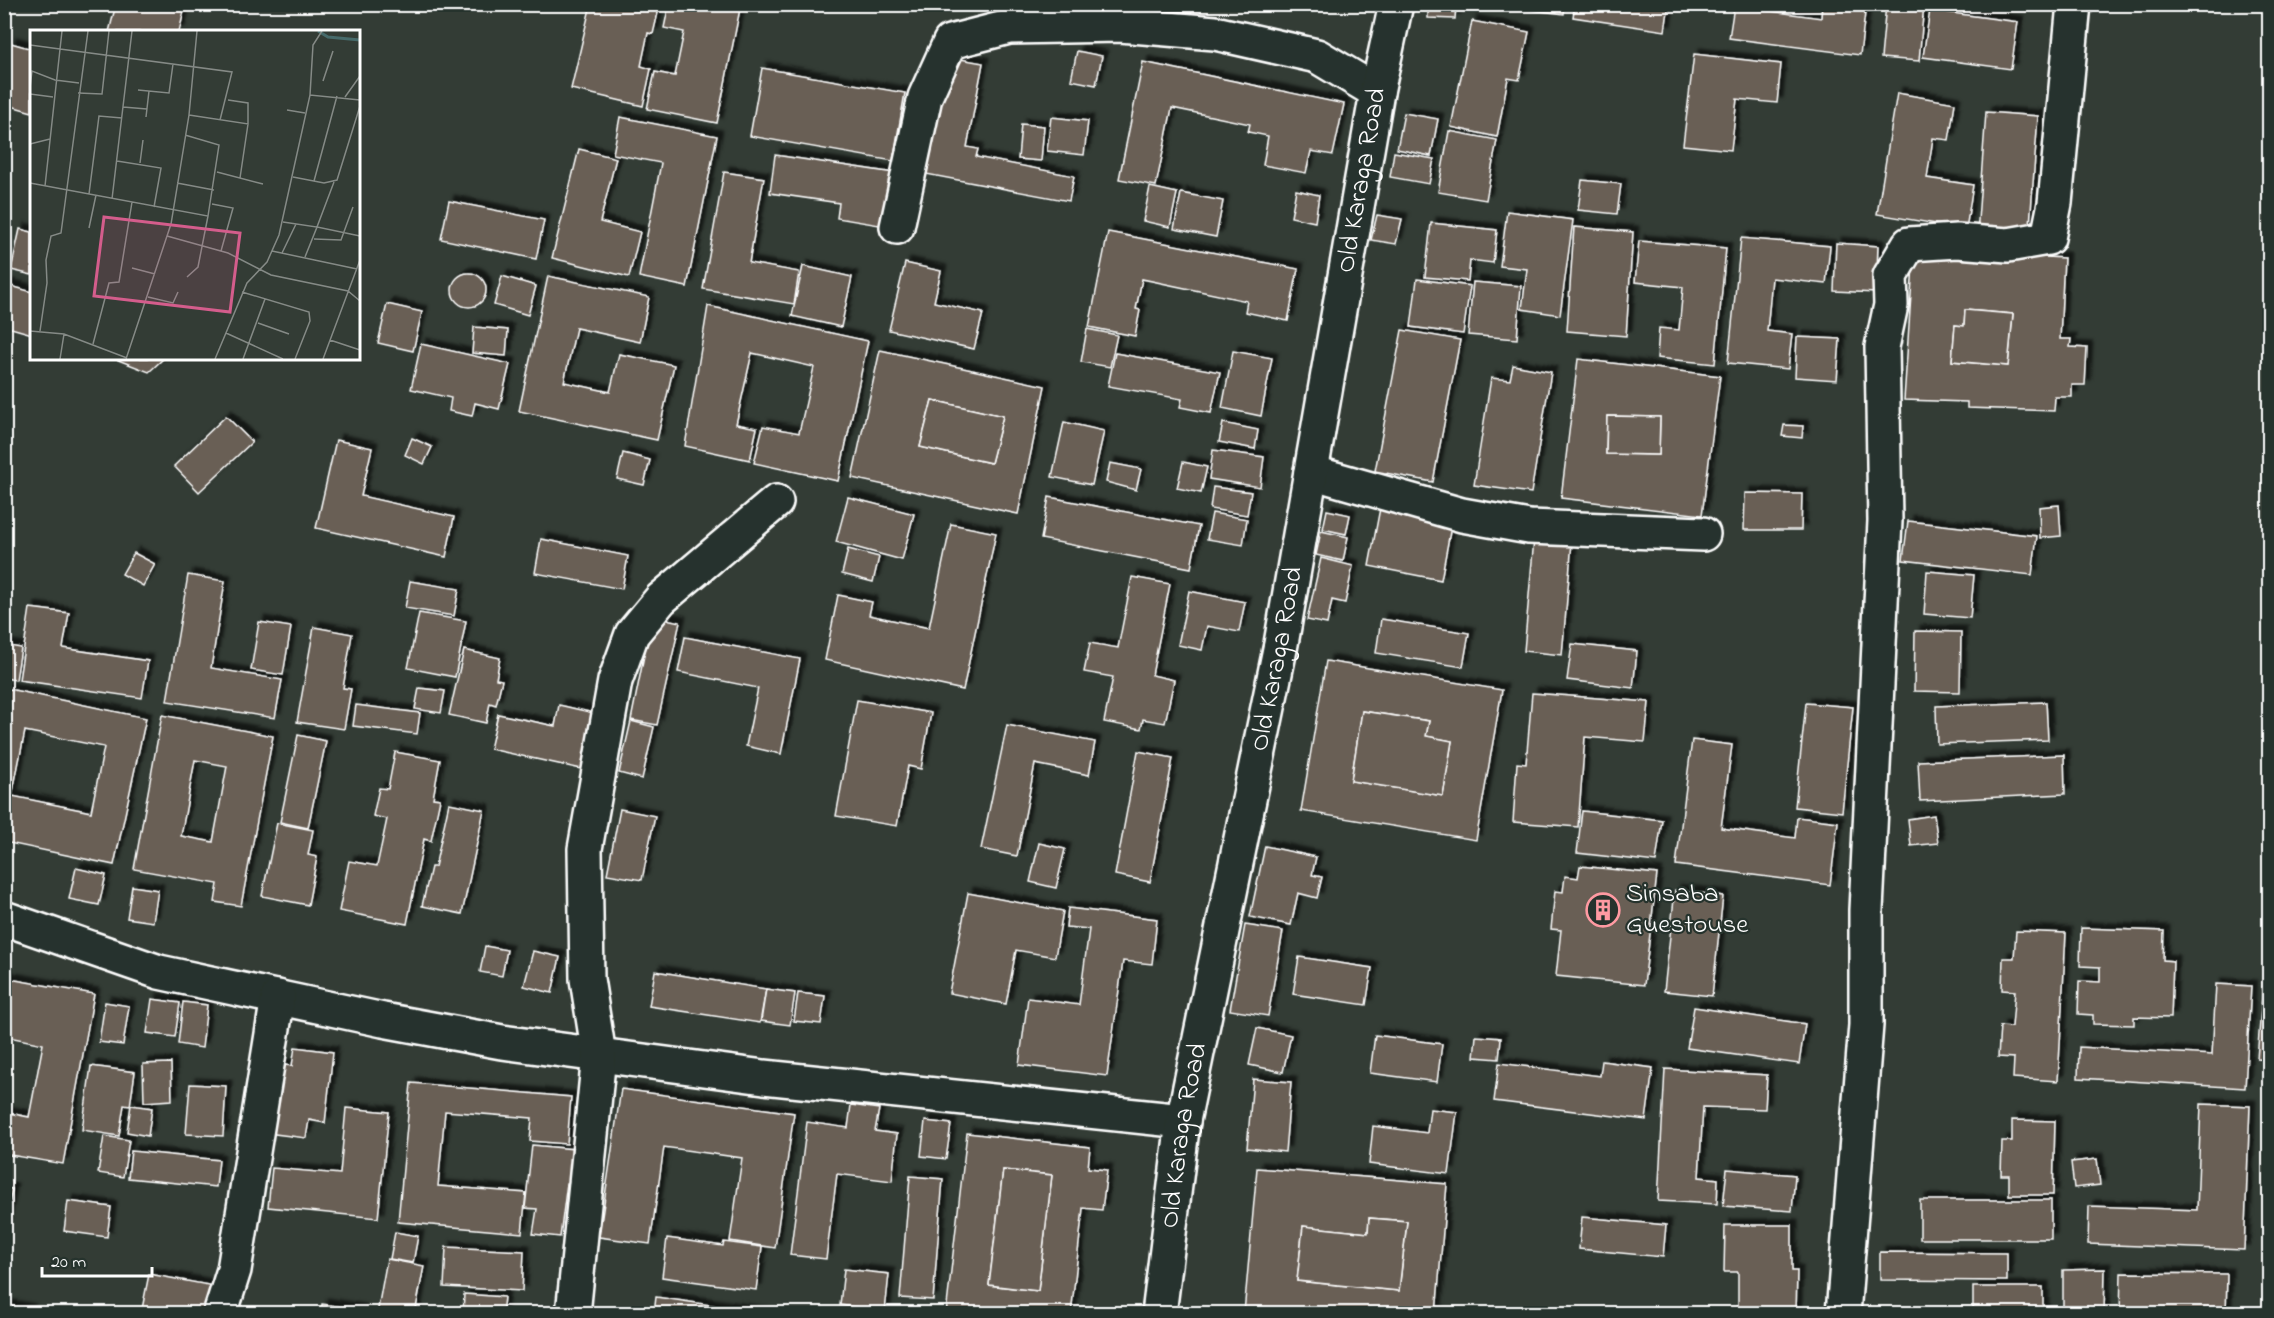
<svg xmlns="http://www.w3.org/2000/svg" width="2274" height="1318" font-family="'Indie Flower',sans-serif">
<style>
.building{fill:#695e54;stroke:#fff;stroke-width:1.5;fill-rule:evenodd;filter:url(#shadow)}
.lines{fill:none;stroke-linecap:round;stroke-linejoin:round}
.minor-casing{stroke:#fff;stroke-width:38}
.tertiary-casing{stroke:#fff;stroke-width:38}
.minor{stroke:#26332d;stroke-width:33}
.tertiary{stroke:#26332d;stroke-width:33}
.labels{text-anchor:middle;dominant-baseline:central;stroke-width:4.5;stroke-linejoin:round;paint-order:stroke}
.street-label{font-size:27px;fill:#fff;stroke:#26332d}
.poi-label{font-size:27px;fill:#fff;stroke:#26332d;text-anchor:start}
.inset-river{fill:none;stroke:#476b6b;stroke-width:3}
.inset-road{fill:none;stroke:#858a86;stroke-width:1.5}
.view{fill:#d45d8c;fill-opacity:0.15;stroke:#d45d8c;stroke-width:3}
.inset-edge{fill:none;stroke:#fff;stroke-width:3}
</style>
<defs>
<filter id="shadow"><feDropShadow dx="5.5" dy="-5.5" stdDeviation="1.5" flood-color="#0009"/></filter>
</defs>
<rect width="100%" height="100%" fill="#333c35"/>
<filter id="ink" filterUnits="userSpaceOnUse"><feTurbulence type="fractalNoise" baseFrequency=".0167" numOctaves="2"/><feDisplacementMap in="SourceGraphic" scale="12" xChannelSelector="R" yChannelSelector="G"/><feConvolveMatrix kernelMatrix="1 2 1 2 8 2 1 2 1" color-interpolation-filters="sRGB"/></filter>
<g filter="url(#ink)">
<g class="building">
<path d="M116,4H175L185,7L179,32H109Z"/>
<path d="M591,4H660L653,34L648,33L641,66L651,69L643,106L571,89Z"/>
<path d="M669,4H741L717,123L647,109L655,72L675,76L684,32L664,28Z"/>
<path d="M1428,4H1456L1455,19L1428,18Z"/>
<path d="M1515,4H1565L1564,14L1515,8Z"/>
<path d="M1575,4H1669L1665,31L1573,17Z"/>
<path d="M1822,4H1866L1860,55L1729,38L1734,6L1821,18Z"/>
<path d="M1886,4H1924L1919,61L1881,58Z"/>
<path d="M1930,10L2018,22L2011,69L1923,57Z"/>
<path d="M1472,21L1529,32L1519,80L1508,78L1497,137L1451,127Z"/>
<path d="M11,43L32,49V112L4,104V66Z"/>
<path d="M1077,51L1102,56L1096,85L1071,80Z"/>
<path d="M1694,54L1781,64L1777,103L1737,99L1731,150L1683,145Z"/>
<path d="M949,57L983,63L967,147L978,149L976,157L1074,176L1069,201L926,174Z"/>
<path d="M1143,62L1344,104L1333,155L1311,151L1306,173L1263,165L1268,136L1248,132L1250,124L1172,108L1156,186L1119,179Z"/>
<path d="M762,68L905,93L893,161L750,136Z"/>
<path d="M1897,93L1955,103L1949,140L1933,138L1927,178L1973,185L1966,229L1877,214Z"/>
<path d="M1986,112L2038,116L2029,238L1977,234Z"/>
<path d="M1404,113L1438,119L1431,156L1397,149Z"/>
<path d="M620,117L717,136L687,287L639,277L661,163L613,154Z"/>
<path d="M1051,117L1088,121L1084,155L1047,151Z"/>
<path d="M1021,124L1044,126L1041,161L1018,159Z"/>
<path d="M1449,131L1497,140L1486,200L1438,192Z"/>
<path d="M579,149L616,158L600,222L640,232L629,277L552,258Z"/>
<path d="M1394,152L1434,159L1429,184L1390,177Z"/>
<path d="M775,155L894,173L885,226L837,218L839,203L770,193Z"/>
<path d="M724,172L764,178L749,263L799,272L794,304L703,289Z"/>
<path d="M1582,180L1621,184L1617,214L1578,210Z"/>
<path d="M1150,187L1177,193L1170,227L1143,221Z"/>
<path d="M1296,190L1319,195L1315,222L1291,217Z"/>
<path d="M1181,193L1223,201L1216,237L1174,229Z"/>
<path d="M449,201L544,220L536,259L441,239Z"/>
<path d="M1507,211L1573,220L1560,315L1522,309L1527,269L1500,266Z"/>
<path d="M1377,215L1402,219L1396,244L1371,240Z"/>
<path d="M1431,223L1497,230L1493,263L1470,260L1468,281L1425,277Z"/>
<path d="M1574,227L1633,232L1626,336L1567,331Z"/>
<path d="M20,229L32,232V275L11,270Z"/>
<path d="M1108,232L1298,269L1288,321L1245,312L1247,301L1142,279L1136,309L1140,310L1135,336L1089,327Z"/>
<path d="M1741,238L1830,246L1826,284L1772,278L1767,331L1792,334L1788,369L1728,363Z"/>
<path d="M1639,241L1726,248L1715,364L1657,358L1659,328L1679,330L1683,287L1635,282Z"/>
<path d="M1836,243L1878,246L1876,293L1834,291Z"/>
<path d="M1914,250L2064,258L2060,339H2071L2070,347L2087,348L2085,385H2072V397H2055L2054,411L1967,408V402L1904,400ZM1965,310L2013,314L2008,366L1952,361L1955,325L1964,326Z"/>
<path d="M905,263L941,271L934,302L983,313L974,349L889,330Z"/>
<path d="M803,266L852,277L841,327L792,316Z"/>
<circle cx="469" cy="290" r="17"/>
<path d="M502,276L536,286L528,315L494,305Z"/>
<path d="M548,276L649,297L640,342L576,328L564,382L610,392L619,354L674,365L657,440L519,411Z"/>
<path d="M1417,279L1470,286L1463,334L1411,327Z"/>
<path d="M1473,282L1521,286L1517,339L1468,335Z"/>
<path d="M4,284L32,292V334L4,326Z"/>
<path d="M387,304L422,312L413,351L378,343Z"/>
<path d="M708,306L868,341L838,481L754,463L763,426L799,433L814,367L752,353L736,424L757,428L750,460L685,446Z"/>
<path d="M1965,310L2013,314L2008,366L1952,361L1955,325L1964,326Z"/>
<path d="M474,327L508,330L506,356L472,353Z"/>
<path d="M1087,329L1117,335L1110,367L1081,362Z"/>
<path d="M1402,330L1460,340L1433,482L1375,471Z"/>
<path d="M1797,337L1840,339L1837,380L1795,377Z"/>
<path d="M421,344L510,364L499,409L475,403L472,416L449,411L451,398L411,389Z"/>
<path d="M880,350L1045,386L1018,514L852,478ZM932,400L1003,416L991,463L920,447Z"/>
<path d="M1233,351L1272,358L1261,416L1222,408Z"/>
<path d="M1115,353L1220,372L1211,413L1180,407L1182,399L1108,386Z"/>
<path d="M113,358H164L149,372Z"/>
<path d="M1578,359L1720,376L1702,515L1561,498ZM1607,416L1660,417L1659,455L1606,454Z"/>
<path d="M1513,365L1551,372L1531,493L1474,485L1491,378L1510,380Z"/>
<path d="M932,400L1003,416L991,463L920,447Z"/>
<path d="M226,416L252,442L199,492L174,466Z"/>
<path d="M1607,416L1660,417L1659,455L1606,454Z"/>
<path d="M1064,422L1104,431L1092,485L1052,477Z"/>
<path d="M1223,423L1258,430L1255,449L1219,442Z"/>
<path d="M1784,425L1803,426L1802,438L1782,436Z"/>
<path d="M412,438L432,447L424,464L405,455Z"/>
<path d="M336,440L372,448L361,496L454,517L446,557L316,528Z"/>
<path d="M1213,450L1264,457L1260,487L1209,479Z"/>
<path d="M623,453L650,460L644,485L617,479Z"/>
<path d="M1183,462L1207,467L1201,493L1177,488Z"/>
<path d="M1110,463L1141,469L1136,490L1106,482Z"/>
<path d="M1213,487L1251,492L1247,515L1210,509Z"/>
<path d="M1745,493L1802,494L1801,530H1744Z"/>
<path d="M848,497L914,514L902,560L836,542Z"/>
<path d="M1049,497L1199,526L1191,568L1041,539Z"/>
<path d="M2059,505L2061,536L2040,538L2039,507Z"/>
<path d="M1380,508L1452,521L1441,580L1369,566Z"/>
<path d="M1327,510L1350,515L1346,534L1323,529Z"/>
<path d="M1212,513L1247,519L1243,545L1207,539Z"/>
<path d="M1908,521L2037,536L2032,575L1903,560Z"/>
<path d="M951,524L996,533L963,690L825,660L838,595L872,602L869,615L929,628Z"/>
<path d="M1321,531L1348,537L1343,561L1316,555Z"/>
<path d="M541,539L628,556L622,589L535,573Z"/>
<path d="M1534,539L1572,542L1562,655L1524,651Z"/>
<path d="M848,549L879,557L873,582L842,574Z"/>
<path d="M134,553L155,564L143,586L122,574Z"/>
<path d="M1321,558L1353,566L1345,603L1332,600L1327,624L1307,620Z"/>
<path d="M1927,571L1974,575L1970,618L1924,614Z"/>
<path d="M188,575L225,581L211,668L282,680L275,718L167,701Z"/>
<path d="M1132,577L1170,584L1152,675L1174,680L1165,723L1143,719L1141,729L1104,722L1113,677L1084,672L1090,643L1118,648Z"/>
<path d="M410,581L459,589L454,616L405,608Z"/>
<path d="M1189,591L1245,602L1239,632L1207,626L1202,650L1178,645Z"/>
<path d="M30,608L69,613L63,648L148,661L142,698L19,680Z"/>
<path d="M419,613L466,621L455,677L408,668Z"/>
<path d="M652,616L680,622L657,725L631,720Z"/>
<path d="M1381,619L1469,633L1463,667L1376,653Z"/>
<path d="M259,622L291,627L283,675L251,670Z"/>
<path d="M314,627L352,634L343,688L351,689L344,729L297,722Z"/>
<path d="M1915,631L1961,632L1960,692L1914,691Z"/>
<path d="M685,637L800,659L781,754L746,746L758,688L678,672Z"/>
<path d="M1572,644L1637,651L1633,688L1567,680Z"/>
<path d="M4,645L21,648L16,680L4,678Z"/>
<path d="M464,650L500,658L496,679L502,680L496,705L490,703L486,723L449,715Z"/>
<path d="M1326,661L1502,690L1476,840L1301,811ZM1362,711L1429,721L1426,736L1452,741L1443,796L1351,781Z"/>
<path d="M4,688L146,718L114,865L4,842ZM25,731L104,747L91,812L12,796Z"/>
<path d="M419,688L445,691L441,713L415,709Z"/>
<path d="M1532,693L1649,702L1645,742L1585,737L1578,827L1513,822L1517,763L1526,764Z"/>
<path d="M857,700L931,713L921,769L908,766L897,826L836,816Z"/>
<path d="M2046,702L2048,740L1937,744L1936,706Z"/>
<path d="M1806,703L1853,707L1842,812L1795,807Z"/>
<path d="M356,705L420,713L417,734L353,726Z"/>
<path d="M559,705L598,714L586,770L490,749L498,714L555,726Z"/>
<path d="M1362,711L1429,721L1426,736L1452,741L1443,796L1351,781Z"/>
<path d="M162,715L273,736L241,906L215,902L218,884L134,869ZM195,760L227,766L213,842L181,836Z"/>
<path d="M631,721L654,727L642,779L619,773Z"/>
<path d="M1007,725L1095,742L1089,775L1035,764L1017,856L981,849Z"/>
<path d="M298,735L326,741L308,828L280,822Z"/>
<path d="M1692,740L1732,745L1721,828L1795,838L1797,817L1838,822L1830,885L1676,865Z"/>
<path d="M1138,751L1173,758L1150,882L1115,875Z"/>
<path d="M395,752L440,760L433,798L440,799L431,841L424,839L407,924L339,911L349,861L377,866L387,819L373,816L379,788L388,789Z"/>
<path d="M2064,755L2065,794L1920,801L1918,761Z"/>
<path d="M449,803L484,810L462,914L422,906L431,867H435Z"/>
<path d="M620,809L655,816L642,880L607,874Z"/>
<path d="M1582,811L1662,820L1656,862L1577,853Z"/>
<path d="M1934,815L1938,843L1911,846L1908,819Z"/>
<path d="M277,823L313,830L308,855L317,857L308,905L262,896Z"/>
<path d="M1039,843L1065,849L1056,888L1030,882Z"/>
<path d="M1265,846L1316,857L1312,875L1322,877L1317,898L1298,893L1291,925L1250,917Z"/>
<path d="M1580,866L1657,874L1644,985L1556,976L1561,930L1551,929L1555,891L1563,892L1565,876L1578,878Z"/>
<path d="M76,868L106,875L99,905L69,899Z"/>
<path d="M132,886L158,890L153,922L127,918Z"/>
<path d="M1675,890L1723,896L1712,996L1664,991Z"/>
<path d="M968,893L1063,911L1055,957L1016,950L1006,1004L949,993Z"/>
<path d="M1068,908L1157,919L1152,964L1123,961L1107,1076L1019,1065L1028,998L1079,1005L1089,929L1066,927Z"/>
<path d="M1245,925L1283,931L1268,1016L1230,1010Z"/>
<path d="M2081,928L2164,931L2163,960L2173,961L2171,1018L2134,1017V1025L2093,1024V1015L2078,1014L2079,981L2100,982V967L2080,966Z"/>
<path d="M2016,931L2066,933L2058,1081L2013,1078L2014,1058L1998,1057L2000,1026L2012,1027L2015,991L2002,990L2003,958H2014Z"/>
<path d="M485,946L507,950L502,976L480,972Z"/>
<path d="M533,951L560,957L552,993L524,986Z"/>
<path d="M1299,957L1372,968L1366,1005L1293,994Z"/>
<path d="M655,971L766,989L760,1023L649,1006Z"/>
<path d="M2264,971H2270V1060L2257,1059Z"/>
<path d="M4,978L94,994L63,1164L4,1154V1112L29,1117L43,1044L4,1036Z"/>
<path d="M2216,984L2251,986L2245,1088L2078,1078L2079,1047L2212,1055Z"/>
<path d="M766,989L795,993L790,1025L761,1021Z"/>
<path d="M798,993L825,996L821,1024L794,1021Z"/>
<path d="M152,999L180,1003L175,1037L147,1033Z"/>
<path d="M105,1002L129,1006L123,1045L99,1042Z"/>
<path d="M183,1002L207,1005L202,1048L178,1044Z"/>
<path d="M1694,1007L1805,1024L1799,1064L1687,1048Z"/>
<path d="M1257,1028L1291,1035L1283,1072L1249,1065Z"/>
<path d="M1375,1035L1442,1044L1437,1082L1370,1073Z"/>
<path d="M1476,1036L1501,1038L1499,1059L1474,1057Z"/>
<path d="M295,1047L333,1052L325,1123L309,1120L306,1138L267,1133L276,1064L292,1066Z"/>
<path d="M1602,1061L1653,1068L1646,1120L1494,1101L1499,1063L1600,1076Z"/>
<path d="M171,1063L172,1100L144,1102L143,1064Z"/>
<path d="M91,1066L135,1072L130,1106L124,1105L119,1136L82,1130Z"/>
<path d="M1665,1069L1767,1075L1765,1109L1703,1107L1699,1177L1718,1179L1717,1204L1658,1201Z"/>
<path d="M1253,1079L1291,1082L1285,1152L1247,1148Z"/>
<path d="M411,1083L571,1097L567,1144L530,1141L532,1118L445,1111L438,1186L526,1193L522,1233L398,1222Z"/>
<path d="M190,1084L226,1086L223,1136L186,1134Z"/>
<path d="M621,1089L794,1113L775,1248L730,1241L742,1158L664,1147L650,1244L599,1237Z"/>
<path d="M2201,1104L2250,1106L2244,1250L2088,1244L2089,1206L2197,1210Z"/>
<path d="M131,1105L152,1108L148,1136L127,1132Z"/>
<path d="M851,1105L879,1109L875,1131L897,1134L892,1181L837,1174L826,1259L790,1255L807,1122L848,1128Z"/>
<path d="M346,1108L389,1112L378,1218L268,1207L272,1168L340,1174Z"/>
<path d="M1430,1109L1457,1112L1449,1174L1369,1164L1373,1126L1427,1133Z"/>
<path d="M2012,1120L2055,1121L2053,1195H2009V1175H2001L2002,1141H2012Z"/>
<path d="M925,1121L951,1124L946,1159L921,1156Z"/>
<path d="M967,1133L1090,1147L1088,1168L1107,1170L1102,1210L1083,1208L1071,1314H946ZM1003,1170L1052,1175L1038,1291L989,1285Z"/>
<path d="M104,1136L129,1140L123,1177L98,1173Z"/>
<path d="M532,1145L574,1149L571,1183H567L560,1237L533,1234L537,1209L525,1208Z"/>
<path d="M131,1151L219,1160L216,1187L128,1178Z"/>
<path d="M2097,1159L2100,1185L2074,1188L2071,1162Z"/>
<path d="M1257,1168L1447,1184L1436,1314L1244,1313ZM1369,1218L1407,1221L1399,1291L1297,1281L1303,1226L1368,1233Z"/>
<path d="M1727,1169L1795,1175L1792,1211L1723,1206Z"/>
<path d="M1003,1170L1052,1175L1038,1291L989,1285Z"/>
<path d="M910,1176L943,1179L933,1300L900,1298Z"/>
<path d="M4,1188L12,1189L5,1226H4Z"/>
<rect x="1920" y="1200" width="131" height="39"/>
<path d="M68,1201L111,1207L107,1237L64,1231Z"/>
<path d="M1582,1217L1666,1225L1663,1257L1579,1249Z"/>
<path d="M1369,1218L1407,1221L1399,1291L1297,1281L1303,1226L1368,1233Z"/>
<path d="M1725,1225H1792V1271H1797L1796,1314H1738V1272H1724Z"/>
<path d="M395,1232L418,1236L413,1263L390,1259Z"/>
<path d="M667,1238L723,1246L724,1242L762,1247L756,1290L662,1277Z"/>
<path d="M446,1247L524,1251L522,1291L444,1287Z"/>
<path d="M1880,1252L2007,1253V1281L1880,1280Z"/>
<path d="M387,1259L424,1266L415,1314H377Z"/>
<path d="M844,1269L889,1274L885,1311L840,1305Z"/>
<path d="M2105,1269L2104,1314H2063V1270Z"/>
<path d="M2121,1273L2227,1274L2226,1314H2120Z"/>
<path d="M149,1274L214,1286L209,1314H141Z"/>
<rect x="1973" y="1287" width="70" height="27"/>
<path d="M464,1294L504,1297L502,1314H463Z"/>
<path d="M656,1297L764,1313L654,1314Z"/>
<path d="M322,1304L361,1310L360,1314H321Z"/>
<path d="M4,1305L30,1310L29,1314H4Z"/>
</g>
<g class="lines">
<g class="minor-casing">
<g id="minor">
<path d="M897,227L925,97L950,42L1009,27L1120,25L1215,33L1317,56L1377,92"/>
<path d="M1311,472L1462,515L1529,527L1703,534"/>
<path d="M4,918L159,972L383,1020L502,1042L764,1077L1183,1121"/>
<path d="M220,1314L234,1270L278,997"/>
<path d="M573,1314L599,1055L587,979L585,849L615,681L632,634L661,599L776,502"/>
<path d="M1843,1314L1866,1025V910L1885,521L1882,347L1891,305L1890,276L1909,244L1957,241L2008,245L2048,238L2055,203L2074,4"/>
</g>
</g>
<g class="tertiary-casing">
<g id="tertiary">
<path id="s1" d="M1159,1314L1183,1121L1281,644L1377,92L1396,4"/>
</g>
</g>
<use href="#minor" class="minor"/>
<use href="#tertiary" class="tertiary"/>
</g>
</g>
<defs>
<g id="building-ring" transform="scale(1.725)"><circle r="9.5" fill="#26332d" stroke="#ff9aa2" stroke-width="1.5"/><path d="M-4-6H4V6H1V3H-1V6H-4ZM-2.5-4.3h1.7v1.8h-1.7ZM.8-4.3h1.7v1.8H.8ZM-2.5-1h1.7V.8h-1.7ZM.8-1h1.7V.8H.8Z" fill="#ff9aa2"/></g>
</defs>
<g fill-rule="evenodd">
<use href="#building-ring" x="1603" y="910"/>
</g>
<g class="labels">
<g class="street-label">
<text stroke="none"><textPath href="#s1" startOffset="1152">Old Karaga Road</textPath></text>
<text stroke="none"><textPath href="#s1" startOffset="666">Old Karaga Road</textPath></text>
<text stroke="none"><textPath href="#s1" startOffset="180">Old Karaga Road</textPath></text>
</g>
<g class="poi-label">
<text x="1626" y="894">Sinsaba<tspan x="1626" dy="31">Guestouse</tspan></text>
</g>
</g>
<g transform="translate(30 30)">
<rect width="330" height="330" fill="#333c35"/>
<path class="inset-river" d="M288,1L298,7L330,10"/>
<path class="inset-road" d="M0,15L202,42L190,90M293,51L303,21M0,58L2,41L25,50L49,53M108,60L139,63L143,34M48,63L72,64L79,1M0,64L23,67M280,65L283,15L292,1M315,67L330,46M93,77L117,79M257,80L275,83M159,85L218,94V73L198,70M116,87L119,61M155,105L189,115L178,186M0,114L20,109M87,131L131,138L124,177M110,133L113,110M187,142L233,154M263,147L294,153L307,150L330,76M210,148L218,94M284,151L307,66M304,152L287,197L330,206M0,153L178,186L168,237L157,247M147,153L184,160M15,156L32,1M59,164L69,86L92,88M82,169L102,1M182,174L203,178L191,221M253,192L287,197L275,227M59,198L66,165M137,206L198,223L241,245L318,261L330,271M284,209L311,210L323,177M242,221L327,239M252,223L266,194M102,238L125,244M212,262L279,282L280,291L265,329M118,267L143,273L148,262M228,293L259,304M0,301L34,304L97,328M10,301L17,253L16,230L21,206L31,203L58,1M196,303L253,329M300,310L330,320M63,314L79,253L89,252L102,172M30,329L34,304M96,329L141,194L159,85L167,1M185,329L217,253L237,232L249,205L280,65L330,70M213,329L235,269M293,329L330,230"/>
<path class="view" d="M74,187L210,203L200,282L64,266Z"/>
<rect width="330" height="330" class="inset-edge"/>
</g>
<rect width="2274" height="1318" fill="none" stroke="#26332d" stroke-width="24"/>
<rect x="12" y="12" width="2250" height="1294" fill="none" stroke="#fff" stroke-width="2" filter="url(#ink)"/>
<path d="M42 1267v9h110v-9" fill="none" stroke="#ffffff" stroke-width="3"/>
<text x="51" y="1267" font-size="18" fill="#ffffff" stroke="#26332d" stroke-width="4.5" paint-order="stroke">20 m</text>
</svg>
